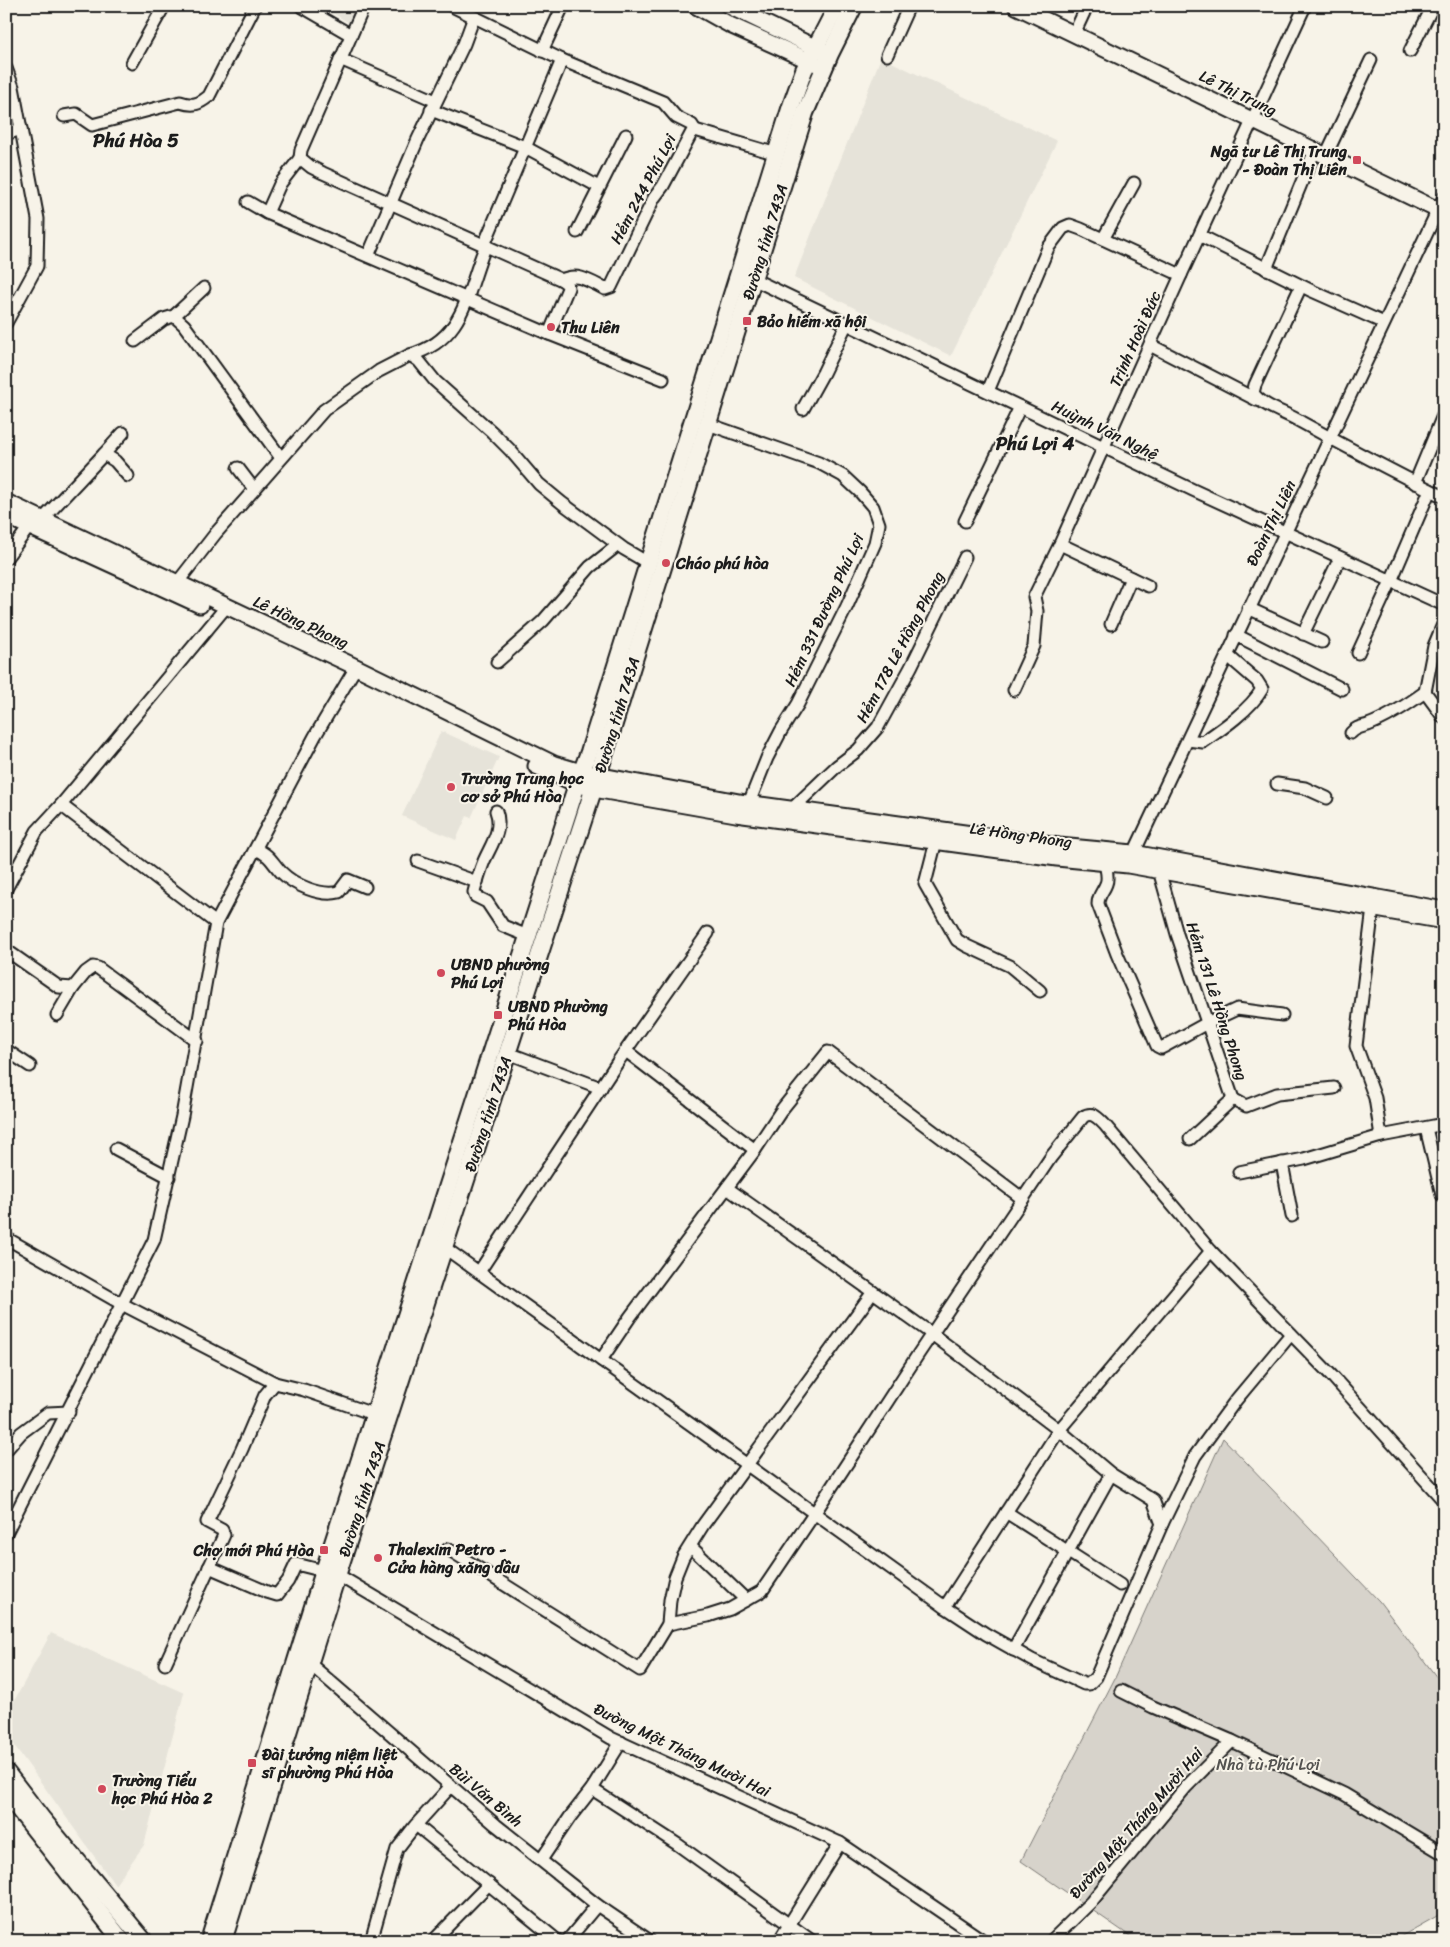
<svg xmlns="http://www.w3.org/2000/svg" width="1450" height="1947" font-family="Sriracha,sans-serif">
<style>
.built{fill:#e6e3d9}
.green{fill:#d7d3cb;stroke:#7a7874}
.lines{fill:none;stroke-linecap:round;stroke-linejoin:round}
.minor-casing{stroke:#1c1c1c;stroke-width:15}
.tertiary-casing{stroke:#1c1c1c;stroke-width:19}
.secondary-casing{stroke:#1c1c1c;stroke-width:20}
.minor{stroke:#f7f3e8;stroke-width:11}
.tertiary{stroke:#f7f3e8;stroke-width:15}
.secondary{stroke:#f7f3e8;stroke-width:16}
.poi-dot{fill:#d1495b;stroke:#f7f3e8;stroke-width:2}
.labels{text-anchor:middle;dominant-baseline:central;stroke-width:4;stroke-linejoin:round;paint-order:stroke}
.street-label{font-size:16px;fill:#1c1c1c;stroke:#f7f3e8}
.poi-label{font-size:16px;font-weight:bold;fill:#1c1c1c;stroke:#f7f3e8;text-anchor:start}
.park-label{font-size:16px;fill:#545351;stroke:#f7f3e8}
.quarter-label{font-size:19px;font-weight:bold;fill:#1c1c1c;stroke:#f7f3e8}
</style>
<rect width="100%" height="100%" fill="#f7f3e8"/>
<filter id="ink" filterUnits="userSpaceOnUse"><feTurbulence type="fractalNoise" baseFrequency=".02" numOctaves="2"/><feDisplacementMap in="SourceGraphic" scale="10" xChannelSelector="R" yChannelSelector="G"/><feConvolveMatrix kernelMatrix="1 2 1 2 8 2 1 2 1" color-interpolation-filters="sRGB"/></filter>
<g filter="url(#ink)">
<g class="built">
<path d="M321,6H357L349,23Z"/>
<path d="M881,57L1057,141L951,356L794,278Z"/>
<path d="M441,731L499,757L471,818L467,816L456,840L402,816Z"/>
<path d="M51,1633L184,1693L144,1845L115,1885L6,1734V1716Z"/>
</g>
<path class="green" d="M1223,1438L1379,1601L1444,1687V1912L1393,1941H1137L1021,1861L1115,1678Z"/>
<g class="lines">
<g class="minor-casing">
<g id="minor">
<path d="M301,6L351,35"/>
<path d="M364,6L301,150L300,158L311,167L323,173L562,280L567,284L568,288L549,334"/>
<path d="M452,6L562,60L663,102L676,117L692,125L695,130"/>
<path d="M1074,34L1087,6"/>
<path d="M542,51L563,6"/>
<path d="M1410,51L1433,6"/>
<path d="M887,55L909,6"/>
<path d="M340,59L436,101"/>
<path d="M132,63L164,6"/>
<path d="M6,68L13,87L38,219L37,266L6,323"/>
<path d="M431,110L525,147L599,187"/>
<path d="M64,116L76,114L92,125L180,102C193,106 198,105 209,96L255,6"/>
<path d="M6,134L21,129"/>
<path d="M1326,155L1371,60"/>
<path d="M248,202L267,213L549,334L663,379"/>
<path d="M267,213L280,184L300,158"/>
<path d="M577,232L626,135"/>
<path d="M1201,236L1312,291L1384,323"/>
<path d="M1103,239L1134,183"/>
<path d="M368,256L418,139L464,44L474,17"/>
<path d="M1266,269L1315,150"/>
<path d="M747,276L1193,490L1444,605"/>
<path d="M562,280C578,272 591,282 605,289L611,287L654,198L663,186L692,132L695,130L777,154"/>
<path d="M1301,286L1255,385L1253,393C1261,406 1287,413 1301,422C1348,448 1396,473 1444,497"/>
<path d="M174,316L204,288"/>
<path d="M135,341L164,319L174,316L184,325L281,458"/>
<path d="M1150,345L1257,400"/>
<path d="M410,355C464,340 466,295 484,250V245L562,60"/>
<path d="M988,391L1048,248L1063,228L1070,225L1081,229L1181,275"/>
<path d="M803,409L823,373L847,323"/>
<path d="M708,424L819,463L843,476L860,492L873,507L879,524L875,543L847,606L798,704L781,731L767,758L749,803"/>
<path d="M104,454L123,433"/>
<path d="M238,468L254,489"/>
<path d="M1415,483L1444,413"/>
<path d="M43,519L104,454L115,461L128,476"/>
<path d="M965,521L1020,407"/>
<path d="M1060,544L1148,586"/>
<path d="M6,558L29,527"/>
<path d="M177,583L216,533L324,410L379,371L410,355L419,361L435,381L492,432L510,450L539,484L562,503L624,549L648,563"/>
<path d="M1248,608L1322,642"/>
<path d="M1111,624L1131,578"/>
<path d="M1303,634L1340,558"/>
<path d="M1236,635L1342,689"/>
<path d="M1358,653L1391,581L1430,490"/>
<path d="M497,662L543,621L590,567L618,545"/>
<path d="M1014,690L1034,646L1037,611L1034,597L1060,544L1181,275L1305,6"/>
<path d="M1425,692L1444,718"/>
<path d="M1351,733C1356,727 1361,727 1368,725C1389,717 1407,705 1425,692L1434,646L1444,622"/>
<path d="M1188,740L1203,742C1222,729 1251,709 1262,689L1257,681L1227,655"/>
<path d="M1277,784L1305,788L1327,798"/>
<path d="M61,805L216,923"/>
<path d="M792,809L837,766L858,750L878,727L911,667L965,557"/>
<path d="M496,811C503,829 491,845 484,861C480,871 477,881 474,892L475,896L487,902L503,926L528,936"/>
<path d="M936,841L925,884L957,940L967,946L1010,966L1040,991"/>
<path d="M256,849C272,857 270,860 281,872C294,885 321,897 339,892L348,880L365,887"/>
<path d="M1131,859L1444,197"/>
<path d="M418,861L477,882"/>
<path d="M1105,863C1106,870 1109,877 1106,884C1103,892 1098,895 1098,904L1117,954L1157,1046L1161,1048L1167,1045L1207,1023L1237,1009L1282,1015"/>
<path d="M1159,870L1177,934L1233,1099L1246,1106L1277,1094L1334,1088"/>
<path d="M6,889L37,831L61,805L226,607"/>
<path d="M1373,908L1356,1046L1375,1098L1381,1136"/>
<path d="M6,950L59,987L73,988L86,972L93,967L98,968L197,1041"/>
<path d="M57,1015L73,988"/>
<path d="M6,1050L30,1066"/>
<path d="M626,1051L755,1150"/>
<path d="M508,1053L601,1088"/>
<path d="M1426,1128L1442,1195"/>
<path d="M1190,1139L1233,1099"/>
<path d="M116,1149L169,1177"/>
<path d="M1282,1163L1292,1216"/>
<path d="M1239,1172L1304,1159L1381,1136L1444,1124"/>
<path d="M727,1188L932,1334L1059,1430L1111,1474L1153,1500L1162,1524"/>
<path d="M6,1238L122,1304L275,1383L304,1390L376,1415"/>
<path d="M445,1248L945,1607L986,1634L1032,1660L1084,1684H1089L1096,1677L1162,1524L1195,1456L1236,1400L1291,1334"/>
<path d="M479,1272L619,1060L708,933"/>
<path d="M601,1360L630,1317L755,1150L783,1108L828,1052L1023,1199"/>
<path d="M6,1450L21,1433L48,1413L69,1412"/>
<path d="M1006,1512L1120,1585"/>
<path d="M6,1533L154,1240L182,1116L216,923L315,736L356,667"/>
<path d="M691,1547L746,1600"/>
<path d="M448,1549L640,1670L668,1624L670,1600L675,1577L683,1557L703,1525L873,1292"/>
<path d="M209,1567L267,1592L277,1595L288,1581L296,1564L324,1571"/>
<path d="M338,1575L611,1738L840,1843L984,1941"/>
<path d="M945,1607L1059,1430L1211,1251"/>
<path d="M668,1624L708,1616L730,1609L762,1591L814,1514L919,1353L1051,1157L1083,1117C1092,1111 1097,1117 1104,1124L1211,1251L1332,1376L1444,1501"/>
<path d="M1013,1650L1111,1474"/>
<path d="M165,1664L224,1535L222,1530L207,1522L242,1449L265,1395L275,1383"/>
<path d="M310,1664L496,1825L597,1905L650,1941"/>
<path d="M1121,1691L1153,1707L1232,1741"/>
<path d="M592,1789L677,1844L812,1941"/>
<path d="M416,1825L558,1941"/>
<path d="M541,1860L570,1817L592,1789L621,1742"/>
<path d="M371,1941L397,1849L414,1827L451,1786"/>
<path d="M433,1941L489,1884"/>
<path d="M567,1941L597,1905"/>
<path d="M779,1941L840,1843"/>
<path d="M1051,1941L1091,1902L1186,1787L1232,1741L1344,1794L1444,1854"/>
</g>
</g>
<g class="tertiary-casing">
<g id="tertiary">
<path d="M696,6L730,25L821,66"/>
<path d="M729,6L827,53"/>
<path d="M1016,6L1444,213"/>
<path d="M6,502L356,667L554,764L581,772L739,802L1059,846L1133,853L1444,910"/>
<path d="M6,516L200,605"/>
<path d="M536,766L577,784L594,789L736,814L1057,858L1128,865L1444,921"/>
</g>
</g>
<g class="secondary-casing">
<g id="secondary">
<path d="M6,1772L43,1820L144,1941"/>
<path d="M6,1793L122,1941"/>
<path d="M209,1941L324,1571L577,784L589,752L791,106L804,70L837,6"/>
<path d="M223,1941L333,1588L598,775L805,113L830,54L854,6"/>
</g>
</g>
<use href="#minor" class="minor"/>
<use href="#tertiary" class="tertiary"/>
<use href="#secondary" class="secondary"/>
</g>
</g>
<g class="poi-dot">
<rect x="1352" y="155" width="10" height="10" rx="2.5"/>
<rect x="742" y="316" width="10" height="10" rx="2.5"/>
<circle cx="551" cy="327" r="5"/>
<circle cx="666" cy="563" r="5"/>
<circle cx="451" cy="787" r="5"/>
<circle cx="441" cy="973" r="5"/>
<rect x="493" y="1010" width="10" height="10" rx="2.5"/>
<rect x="319" y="1545" width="10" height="10" rx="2.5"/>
<circle cx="378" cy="1558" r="5"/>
<rect x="247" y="1758" width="10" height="10" rx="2.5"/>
<circle cx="102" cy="1789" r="5"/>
</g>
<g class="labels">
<g class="street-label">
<text transform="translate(1238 93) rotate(26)">Lê Thị Trung</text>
<text transform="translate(643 189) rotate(-62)">Hẻm 244 Phú Lợi</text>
<text transform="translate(765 242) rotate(-73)">Đường tỉnh 743A</text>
<text transform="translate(1135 339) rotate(-66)">Trịnh Hoài Đức</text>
<text transform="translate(1105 430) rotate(26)">Huỳnh Văn Nghệ</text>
<text transform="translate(1271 523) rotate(-64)">Đoàn Thị Liên</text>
<text transform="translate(824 610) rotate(-65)">Hẻm 331 Đường Phú Lợi</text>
<text transform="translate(301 622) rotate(25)">Lê Hồng Phong</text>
<text transform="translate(900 647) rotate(-62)">Hẻm 178 Lê Hồng Phong</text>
<text transform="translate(617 715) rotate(-73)">Đường tỉnh 743A</text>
<text transform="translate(1021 835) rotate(8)">Lê Hồng Phong</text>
<text transform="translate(1217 1001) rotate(72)">Hẻm 131 Lê Hồng Phong</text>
<text transform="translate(488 1114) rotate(-72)">Đường tỉnh 743A</text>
<text transform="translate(362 1499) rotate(-72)">Đường tỉnh 743A</text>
<text transform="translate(682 1750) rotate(26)">Đường Một Tháng Mười Hai</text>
<text transform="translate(486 1795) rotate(40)">Bùi Văn Bình</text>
<text transform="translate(1136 1823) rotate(-49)">Đường Một Tháng Mười Hai</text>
</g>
<g class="poi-label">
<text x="1347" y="151" text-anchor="end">Ngã tư Lê Thị Trung<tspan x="1347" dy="18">- Đoàn Thị Liên</tspan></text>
<text x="757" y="321">Bảo hiểm xã hội</text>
<text x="561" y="327">Thu Liên</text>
<text x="676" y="563">Cháo phú hòa</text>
<text x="461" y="778">Trường Trung học<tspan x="461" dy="18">cơ sở Phú Hòa</tspan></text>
<text x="451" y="964">UBND phường<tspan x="451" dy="18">Phú Lợi</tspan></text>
<text x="508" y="1006">UBND Phường<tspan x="508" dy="18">Phú Hòa</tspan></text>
<text x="388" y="1549">Thalexim Petro -<tspan x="388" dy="18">Cửa hàng xăng dầu</tspan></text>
<text x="314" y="1550" text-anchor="end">Chợ mới Phú Hòa</text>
<text x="262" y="1754">Đài tưởng niệm liệt<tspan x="262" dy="18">sĩ phường Phú Hòa</tspan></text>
<text x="112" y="1780">Trường Tiểu<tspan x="112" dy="18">học Phú Hòa 2</tspan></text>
</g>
<g class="park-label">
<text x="1268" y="1764">Nhà tù Phú Lợi</text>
</g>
<g class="quarter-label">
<text x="136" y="140">Phú Hòa 5</text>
<text x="1035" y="443">Phú Lợi 4</text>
</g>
</g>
<rect width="1450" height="1947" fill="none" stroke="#f7f3e8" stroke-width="25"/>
<rect x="12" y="12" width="1425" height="1922" fill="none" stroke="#1c1c1c" stroke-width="2" filter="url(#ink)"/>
</svg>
